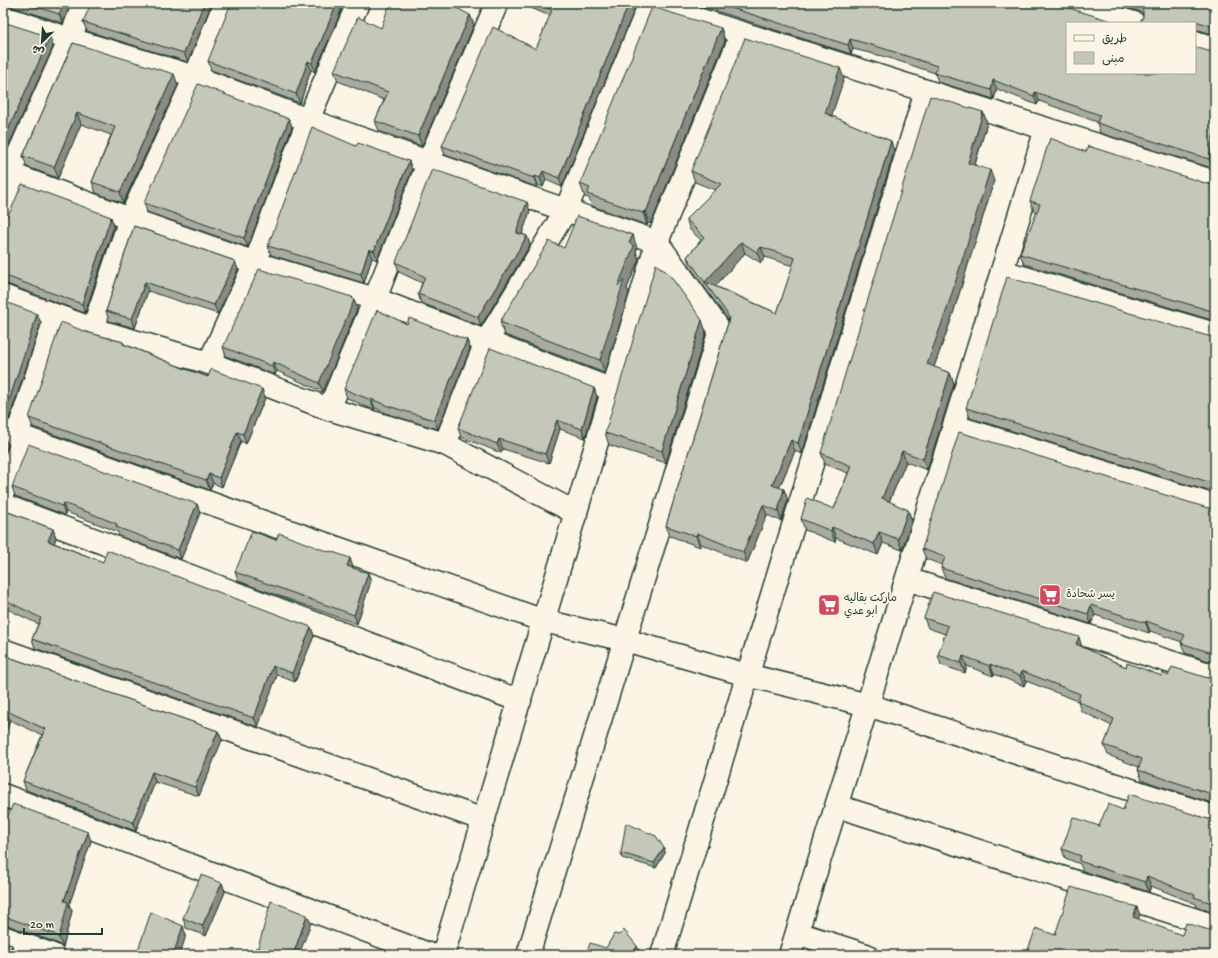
<svg xmlns="http://www.w3.org/2000/svg" width="1218" height="958" font-family="'Gochi Hand','Playpen Sans Arabic',sans-serif">
<style>
.lines{fill:none;stroke-linecap:round;stroke-linejoin:round}
.minor-casing{stroke:#1f3d34;stroke-width:25}
.minor{stroke:#fcf5e5;stroke-width:22}
.wall{fill:#a9ab9f;stroke:#1f3d34;fill-rule:evenodd}
.shaded-wall{fill:#8a8b82;stroke:#1f3d34}
.building{fill:#c5c7b9;stroke:#1f3d34;fill-rule:evenodd}
.labels{text-anchor:middle;dominant-baseline:central;stroke-width:4;stroke-linejoin:round;paint-order:stroke}
.poi-label{font-size:11px;fill:#1f3d34;stroke:#fcf5e5;text-anchor:start}
</style>
<rect width="100%" height="100%" fill="#fcf5e5"/>
<filter id="ink" filterUnits="userSpaceOnUse"><feTurbulence type="fractalNoise" baseFrequency=".025" numOctaves="2"/><feDisplacementMap in="SourceGraphic" scale="8" xChannelSelector="R" yChannelSelector="G"/><feConvolveMatrix kernelMatrix="1 2 1 2 8 2 1 2 1" color-interpolation-filters="sRGB"/></filter>
<g filter="url(#ink)">
<g class="lines">
<g class="minor-casing">
<g id="minor">
<path d="M1069,3L1134,23"/>
<path d="M650,4L1215,182"/>
<path d="M3,17L70,39L195,77L308,120L657,242L720,330L528,955"/>
<path d="M1195,42L1215,48"/>
<path d="M3,171L130,219L255,263L375,299L613,390"/>
<path d="M3,215L15,185L10,173L70,39L84,3"/>
<path d="M1002,271L1215,334"/>
<path d="M3,296L93,329L209,363L329,409L445,444L576,513"/>
<path d="M93,329L130,219L195,77L225,3"/>
<path d="M209,363L255,263L308,120L358,3"/>
<path d="M329,409L375,299L428,163L497,3"/>
<path d="M954,426L1215,506"/>
<path d="M3,430L544,621L625,640L747,675L868,705L1215,817"/>
<path d="M445,444L486,342L566,210L650,3"/>
<path d="M3,492L21,445L17,435L56,316"/>
<path d="M3,505L520,701"/>
<path d="M907,579L1215,676"/>
<path d="M3,650L484,820"/>
<path d="M3,795L431,955"/>
<path d="M837,806L1215,926"/>
<path d="M797,933L866,955"/>
<path d="M3,937L53,955"/>
<path d="M443,955L657,242L742,33"/>
<path d="M662,955L926,91"/>
<path d="M790,955L1046,129"/>
</g>
</g>
<use href="#minor" class="minor"/>
</g>
<g class="wall">
<path d="M3,3H71L63,23L7,5H3Z"/>
<path d="M212,3L188,62L87,31L83,22Z"/>
<path d="M519,3H637L562,187L546,180L543,187L538,185L537,187L445,155L442,146L536,49L550,16Z"/>
<path d="M691,3H1058L1062,6L1195,73L1212,168L1100,133L1097,123V122L1039,101L1037,105L997,89L994,99L938,82L935,73L886,57L853,49L851,54Z"/>
<path d="M1111,3H1215V35L1199,30H1195V23H1139L1143,17V14L1138,11Z"/>
<path d="M470,15L474,25L422,146L379,131L375,121L384,100L338,81L334,71L381,28Z"/>
<path d="M339,16L315,72L311,70L300,103L211,70L208,61Z"/>
<path d="M721,28L725,41L651,224L648,223L647,225L592,206L589,198L585,197L580,184Z"/>
<path d="M73,43L178,85L123,203L96,193L92,182L111,135L81,124L58,178L27,167L23,156Z"/>
<path d="M844,78L831,116L891,141L894,152L802,454L795,451L779,488L788,500L781,521L767,515L747,563L701,544L700,547L670,536L666,526L728,323V320L690,267L687,257L701,240L690,230L686,219L715,190L695,182L691,171ZM745,253L761,263L765,257L793,266L777,313L715,286Z"/>
<path d="M983,112L987,123L975,165L994,181L951,320L934,367L950,373L954,384L927,470L906,462L889,502L908,510L912,521L902,550L883,543L878,555L836,538L835,542L805,530L801,519L834,509L848,473L825,464L821,453Z"/>
<path d="M289,119L292,127L248,247L147,212L144,203Z"/>
<path d="M356,146L412,170L377,260L372,258L364,283L271,255L268,246Z"/>
<path d="M1086,152L1208,184H1215V321L1024,264L1020,254L1037,212L1034,211L1030,201Z"/>
<path d="M530,211L522,234L527,236L530,245L481,326L421,303L418,294L422,283L399,272L396,262Z"/>
<path d="M3,217L114,226L85,313L7,284H3Z"/>
<path d="M134,226L235,261L238,270L218,314L148,291L135,328L109,321L106,311Z"/>
<path d="M564,248H637L636,252L639,259L627,288L629,293L605,373L505,335L500,322Z"/>
<path d="M352,297L353,299L354,300L357,309L323,392L277,371L275,375L226,356L223,347Z"/>
<path d="M3,301L41,323L9,419L3,418Z"/>
<path d="M407,324L467,340L470,349L438,429L391,415L375,408L374,410L347,398L344,389Z"/>
<path d="M86,332L123,342L124,344L183,368L265,398L246,444L241,441L222,487L213,483L210,490L33,427L29,418Z"/>
<path d="M706,332L666,463L609,445L605,433Z"/>
<path d="M1208,336H1215V493L970,418L966,408Z"/>
<path d="M594,388L597,397L585,438L560,429L549,463L503,449L501,453L461,437L458,428Z"/>
<path d="M12,487L197,504L200,513L181,559L119,536L118,532L93,522L66,512L65,515L15,496Z"/>
<path d="M1208,508H1215V663L1185,653L1181,643L1182,642L1150,631L1149,633L1095,615L1091,624L945,578L941,568L942,565L926,559L922,549Z"/>
<path d="M3,510L53,529L56,538L54,543L103,562L311,627L314,636L295,682L277,675L258,727L35,648L32,639L38,624L3,607Z"/>
<path d="M276,540L353,567V568L368,573L371,581L357,624L238,581L235,572Z"/>
<path d="M924,618L1082,647L1126,667L1162,676H1168L1214,678H1215V804L1142,780L1138,770L1139,767L1108,755L1104,745L1112,726L1081,711L1078,701L1026,681L1024,686L994,674L993,676L967,666L965,673L941,665L938,655L945,634L928,628Z"/>
<path d="M3,655L218,731L222,740L199,796L155,782L136,831L26,790L23,781L42,735L10,720L3,742Z"/>
<path d="M1123,810L1208,819H1215V913L1197,907L1196,904L1151,886L1149,892L1083,871L1080,864L1065,858L1062,849L1099,826Z"/>
<path d="M3,828L91,841L69,905L72,911L63,947L57,943L7,925H3Z"/>
<path d="M664,848L665,853L656,868L622,858L621,853Z"/>
<path d="M222,883L225,892L206,936L186,928L183,918Z"/>
</g>
<g class="shaded-wall">
<path d="M64,3H71L63,23L59,14Z"/>
<path d="M204,3H212L188,62L184,53Z"/>
<path d="M337,3H343L339,16L315,72L312,63Z"/>
<path d="M629,3H637L562,187L559,178Z"/>
<path d="M470,15L474,25L422,146L418,136Z"/>
<path d="M721,28L725,41L651,224L646,212Z"/>
<path d="M50,37L53,47L3,158V141Z"/>
<path d="M850,39L853,49L851,54L848,45Z"/>
<path d="M308,61L311,70L300,103L296,94Z"/>
<path d="M840,68L844,78L829,124L825,113Z"/>
<path d="M174,74L178,85L123,203L120,192Z"/>
<path d="M993,80L997,89L994,99L991,90Z"/>
<path d="M1035,92L1039,101L1037,105L1034,96Z"/>
<path d="M983,112L987,123L972,174L968,163Z"/>
<path d="M77,113L81,124L58,178L54,167Z"/>
<path d="M289,119L292,127L248,247L244,238Z"/>
<path d="M1215,126V152L1212,168L1209,159Z"/>
<path d="M891,141L894,152L802,454L798,443Z"/>
<path d="M409,161L412,170L377,260L374,251Z"/>
<path d="M990,170L994,181L951,320L931,375L927,364Z"/>
<path d="M543,171L546,180L543,187L540,178Z"/>
<path d="M535,176L538,185L537,187L534,178Z"/>
<path d="M527,202L530,211L520,240V242L517,230Z"/>
<path d="M644,211L648,223L647,225L643,213Z"/>
<path d="M111,217L114,226L85,313L82,304Z"/>
<path d="M633,235L637,248L636,252L639,259L627,288L629,293L605,373L600,360L618,286L629,243Z"/>
<path d="M527,236L530,245L481,326L478,317Z"/>
<path d="M741,242L745,253L711,291L705,282Z"/>
<path d="M761,247L765,257L761,263L757,252Z"/>
<path d="M369,249L372,258L364,283L361,274Z"/>
<path d="M235,261L238,270L218,314L214,305Z"/>
<path d="M145,282L148,291L135,328L132,319Z"/>
<path d="M352,297L354,301V300L357,309L323,392L319,383Z"/>
<path d="M37,314L41,323L9,419L6,410Z"/>
<path d="M702,320L706,332L666,463L662,451Z"/>
<path d="M467,340L470,349L438,429L434,420Z"/>
<path d="M273,362L277,371L275,375L272,366Z"/>
<path d="M950,373L954,384L927,470L923,459Z"/>
<path d="M594,388L597,397L585,438L582,429Z"/>
<path d="M262,389L265,398L246,444L243,434Z"/>
<path d="M371,399L375,408L374,410L371,400Z"/>
<path d="M557,420L560,429L549,463L545,454Z"/>
<path d="M237,432L241,441L222,487L219,478Z"/>
<path d="M4,436L8,445L3,457V439Z"/>
<path d="M499,439L503,449L501,453L497,444Z"/>
<path d="M791,440L795,451L776,495L772,485Z"/>
<path d="M902,451L906,462L886,509L882,498Z"/>
<path d="M209,474L213,483L210,490L206,480Z"/>
<path d="M784,489L788,500L781,521L778,511Z"/>
<path d="M63,503L66,512L65,515L62,506Z"/>
<path d="M197,504L200,513L181,559L178,550Z"/>
<path d="M763,505L767,515L747,563L743,552Z"/>
<path d="M908,510L912,521L902,550L898,539Z"/>
<path d="M832,527L836,538L835,542L831,531Z"/>
<path d="M53,529L56,538L52,550L48,541Z"/>
<path d="M879,532L883,543L878,555L874,544Z"/>
<path d="M697,533L701,544L700,547L696,536Z"/>
<path d="M350,558L353,567L350,574L347,566Z"/>
<path d="M368,573L371,581L357,624L354,615Z"/>
<path d="M1091,605L1095,615L1091,624L1088,614Z"/>
<path d="M1146,621L1150,631L1149,633L1146,623Z"/>
<path d="M311,627L314,636L295,682L292,673Z"/>
<path d="M1079,637L1082,647L1076,644Z"/>
<path d="M963,656L967,666L965,673L961,663Z"/>
<path d="M990,664L994,674L993,676L990,666Z"/>
<path d="M273,666L277,675L258,727L254,718Z"/>
<path d="M1022,671L1026,681L1024,686L1020,676Z"/>
<path d="M7,711L10,720L3,742V723Z"/>
<path d="M218,731L222,740L199,796L195,787Z"/>
<path d="M152,772L155,782L136,831L133,822Z"/>
<path d="M88,832L91,841L69,905L72,911L63,947L59,938L64,901Z"/>
<path d="M664,848L665,853L656,868L654,863Z"/>
<path d="M1147,876L1151,886L1149,892L1145,882Z"/>
<path d="M222,883L225,892L206,936L202,926Z"/>
<path d="M1137,907L1140,915L1136,925L1133,917Z"/>
<path d="M307,915L311,923L299,955H293Z"/>
<path d="M183,926L186,935L180,955H173Z"/>
<path d="M12,945L15,955H8Z"/>
<path d="M637,946L641,955H633Z"/>
</g>
<g class="building">
<path d="M25,3H64L59,14Z"/>
<path d="M91,3H204L184,53L83,22Z"/>
<path d="M231,3H337L312,63L308,61L296,94L208,61Z"/>
<path d="M390,3H447L470,15L418,136L375,121L388,92L334,71L358,17L381,28Z"/>
<path d="M537,3H629L559,178L543,171L540,178L535,176L534,178L442,146L493,27L536,49L552,10Z"/>
<path d="M716,3H1058L1062,6L1118,23H1067V73H1195V47L1208,51H1215V126L1209,159L1097,123L1100,115L1035,92L1034,96L993,80L991,90L935,73L937,66L882,48L850,39L848,45Z"/>
<path d="M1136,3H1215V27L1195,21H1188L1184,23H1139L1143,17V11L1140,5Z"/>
<path d="M652,7L721,28L646,212L644,211L643,213L587,194L590,188L580,184Z"/>
<path d="M3,22L50,37L3,141Z"/>
<path d="M745,38L840,68L825,113L891,141L798,443L791,440L772,485L784,489L778,511L763,505L743,552L697,533L696,536L666,526L728,323L729,318L726,312L687,257L704,237L686,219L721,184L691,171ZM741,242L757,252L761,247L795,258L777,313L705,282Z"/>
<path d="M73,43L174,74L120,192L92,182L115,127L77,113L54,167L23,156Z"/>
<path d="M198,84L289,119L244,238L144,203Z"/>
<path d="M930,96L983,112L968,163L990,170L947,309L927,364L950,373L923,459L902,451L882,498L908,510L898,539L879,532L874,544L832,527L831,531L801,519L807,498L834,509L851,466L821,453Z"/>
<path d="M312,127L356,146L358,143L409,161L374,251L369,249L361,274L268,246Z"/>
<path d="M1050,138L1086,152L1088,146L1208,184H1215V312L1020,254L1040,204L1030,201Z"/>
<path d="M432,169L527,202L517,230V233L527,236L478,317L418,294L425,277L396,262Z"/>
<path d="M22,184L111,217L82,304L3,275V217L8,215L11,210Z"/>
<path d="M577,216L633,235L629,243L634,246L618,286L624,280L600,360L500,322L549,241L564,248Z"/>
<path d="M134,226L235,261L214,305L145,282L132,319L106,311Z"/>
<path d="M656,264L669,274L702,320L662,451L605,433Z"/>
<path d="M259,269L352,297V298L354,300L319,383L273,362L272,366L223,347Z"/>
<path d="M1007,277L1208,336H1215V484L966,408Z"/>
<path d="M3,301L37,314L6,410L3,409Z"/>
<path d="M377,310L407,324L409,318L467,340L434,420L388,406L371,399V400L344,389Z"/>
<path d="M61,322L86,332L123,342V344L183,368L208,377L211,369L262,389L243,434L237,432L219,478L209,474L206,480L29,418Z"/>
<path d="M490,348L594,388L582,429L557,420L545,454L499,439L497,444L458,428Z"/>
<path d="M959,432L1208,508H1215V654L1181,643L1185,635L1146,621V623L1091,605L1088,614L941,568L945,557L922,549Z"/>
<path d="M28,444L197,504L178,550L116,527L117,524L90,513L63,503L62,506L12,487Z"/>
<path d="M3,510L53,529L48,541L103,562L107,550L311,627L292,673L273,666L254,718L32,639L41,618L3,599Z"/>
<path d="M252,531L276,540L279,533L329,552L330,551L350,558L347,566L368,573L354,615L235,572Z"/>
<path d="M933,592L1079,637L1076,644L1126,667L1127,663L1162,676L1163,673L1168,676L1172,667L1208,678H1215V795L1138,770L1142,759L1104,745L1114,719L1078,701L1080,694L1022,671L1020,676L990,664V666L963,656L961,663L938,655L948,626L924,618Z"/>
<path d="M3,655L218,731L195,787L152,772L133,822L23,781L45,729L7,711L3,723Z"/>
<path d="M1129,794L1208,819H1215V904L1194,897L1195,895L1147,876L1145,882L1079,861L1081,856L1062,849L1073,817L1099,826L1108,804L1123,810Z"/>
<path d="M13,804L88,832L64,901L68,902L59,938L54,934L3,916V828Z"/>
<path d="M626,823L656,836L664,848L654,863L621,853Z"/>
<path d="M201,875L222,883L202,926L183,918Z"/>
<path d="M1071,887L1137,907L1133,917L1182,935L1186,923L1209,930H1215V955H1026L1036,928L1055,935Z"/>
<path d="M271,901L307,915L293,955H254L256,947L258,948Z"/>
<path d="M151,912L183,926L173,955H141L137,953Z"/>
<path d="M624,930L637,946L633,955H586L590,943L606,948L614,934L619,935Z"/>
<path d="M3,942L12,945L8,955H3Z"/>
</g>
</g>
<defs>
<g id="supermarket-square" transform="scale(1.15)"><rect x="-9" y="-9" width="18" height="18" rx="4" fill="#d1495b" stroke="#fcf5e5"/><path d="M-6-5.5h2.5l.6 2H6L4.5 2H-2.5L-4.4-4H-6ZM-1.5 3.2a1.3 1.3 0 1 0 .1 0ZM3 3.2a1.3 1.3 0 1 0 .1 0Z" fill="#fff"/></g>
</defs>
<g fill-rule="evenodd">
<use href="#supermarket-square" x="1050" y="595"/>
<use href="#supermarket-square" x="829" y="605"/>
</g>
<g class="labels">
<g class="poi-label">
<text x="1066" y="595">يسر شحادة</text>
<text x="844" y="599">ماركت بقاليه<tspan x="844" dy="13">ابو عدي</tspan></text>
</g>
</g>
<rect width="1218" height="958" fill="none" stroke="#fcf5e5" stroke-width="16"/>
<rect x="8" y="8" width="1202" height="942" fill="none" stroke="#1f3d34" stroke-width="1.5" filter="url(#ink)"/>
<rect x="1066" y="22" width="130" height="52" fill="#fcf5e5" stroke="#a4ab9e"/>
<rect x="1074" y="35" width="20" height="6" fill="#fcf5e5" stroke="#a4ab9e"/>
<text x="1102" y="42" font-size="12" fill="#1f3d34">طريق</text>
<rect x="1074" y="52" width="20" height="12" fill="#c5c7b9" stroke="#a4ab9e"/>
<text x="1102" y="62" font-size="12" fill="#1f3d34">مبنى</text>
<g transform="translate(42 42) rotate(205)" stroke="#fcf5e5" stroke-width="3" paint-order="stroke">
<path d="M0-3L7 15L0 10L-7 15Z" fill="#1f3d34"/>
<text y="-6" font-size="11" font-weight="bold" text-anchor="middle" fill="#1f3d34">ش</text>
</g>
<path d="M24 928v6h78v-6" fill="none" stroke="#1f3d34" stroke-width="2"/>
<text x="30" y="928" font-size="12" fill="#1f3d34" stroke="#fcf5e5" stroke-width="3" paint-order="stroke">20 m</text>
</svg>
